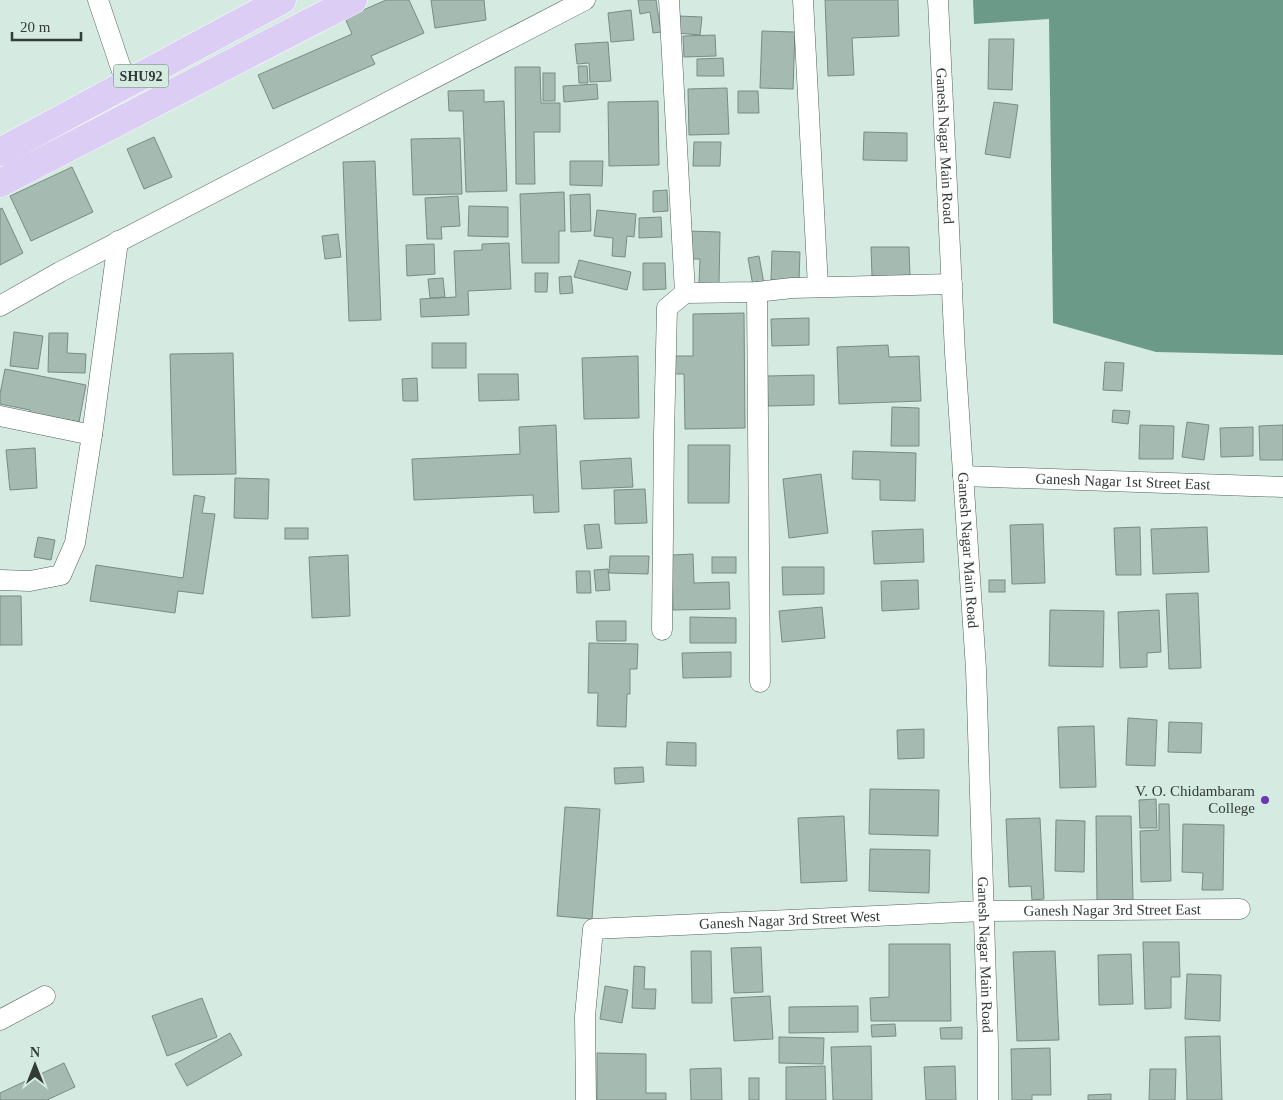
<svg xmlns="http://www.w3.org/2000/svg" width="1283" height="1100" font-family="'Times New Roman',serif">
<style>
.water{fill:#6c9a89}
.building{fill:#a5bab1;stroke:#788c84}
.lines{fill:none;stroke-linecap:round;stroke-linejoin:round}
.minor-casing{stroke:#4e625a;stroke-width:21}
.primary-casing{stroke:#fff;stroke-width:29}
.minor{stroke:#fff;stroke-width:20}
.primary{stroke:#dbcdf3;stroke-width:28}
.poi-dot{fill:#6e37ad;stroke:#d5ebe2;stroke-width:2}
.labels{text-anchor:middle;dominant-baseline:central;stroke-width:4;stroke-linejoin:round;paint-order:stroke}
.shield{fill:#d5ebe2;stroke:#63706a;stroke-width:1}
.shield-label{font-size:14px;font-weight:bold;fill:#323b37}
.street-label{font-size:15px;fill:#323b37;stroke:#d5ebe2}
.poi-label{font-size:15px;fill:#323b37;stroke:#d5ebe2;text-anchor:end}
</style>
<rect width="100%" height="100%" fill="#d5ebe2"/>
<path class="water" d="M973,0H1283V355L1156,352L1053,323L1049,19L974,24Z"/>
<g class="building">
<path d="M386,0H409L424,33L371,56L375,64L273,109L258,75L352,34L345,18Z"/>
<path d="M431,0H484L486,20L435,28Z"/>
<path d="M638,0H656L661,32L653,33L650,12L640,14Z"/>
<path d="M825,0H898L899,36L852,38L854,75L828,76Z"/>
<path d="M631,10L634,40L611,42L608,13Z"/>
<path d="M679,16L702,17L700,35L677,33Z"/>
<path d="M762,31L795,32L793,89L760,88Z"/>
<path d="M715,35L716,56L684,57L683,36Z"/>
<path d="M989,39H1014L1012,90L988,89Z"/>
<path d="M608,42L611,81L590,82L589,63L577,64L575,44Z"/>
<path d="M723,58L724,76H697V59Z"/>
<path d="M578,66H587L588,83H579Z"/>
<path d="M515,67H540L541,103H560V132H534L535,184H516Z"/>
<rect x="543" y="73" width="12" height="28"/>
<path d="M597,84L598,99L564,102L563,86Z"/>
<path d="M727,88L729,134L689,135L688,89Z"/>
<path d="M484,90V102L504,101L507,191L466,192L463,111H449L448,91Z"/>
<path d="M738,91H758L759,113H738Z"/>
<path d="M658,101L659,165L609,166L608,102Z"/>
<path d="M994,102L1018,105L1010,158L985,154Z"/>
<path d="M864,132L907,133V161L863,160Z"/>
<path d="M154,137L172,177L144,189L127,149Z"/>
<path d="M460,138L462,194L413,195L411,139Z"/>
<path d="M694,142H721L720,166H693Z"/>
<path d="M375,161L381,320L349,321L343,162Z"/>
<path d="M570,161H603L602,186L570,185Z"/>
<path d="M72,167L93,212L31,241L10,196Z"/>
<path d="M667,190L668,211L653,212V191Z"/>
<path d="M564,192L565,231H559V263H522L520,194Z"/>
<path d="M590,194L591,231L571,232L570,195Z"/>
<path d="M458,196L460,226L441,227L442,239H427L425,198Z"/>
<path d="M469,206L508,207V237L468,236Z"/>
<path d="M2,208L23,253L0,265V209Z"/>
<path d="M597,210L636,214L634,237L627,236L625,257L612,256L613,238L594,236Z"/>
<path d="M661,217L662,237L639,238V218Z"/>
<path d="M688,231L720,232L719,285L699,284L700,259H688Z"/>
<path d="M338,234L341,257L325,259L322,236Z"/>
<path d="M509,243L511,289L468,291L469,315L421,317L420,299L456,297L454,251L482,250V244Z"/>
<path d="M434,244L435,274L407,276L406,245Z"/>
<path d="M871,247H909L910,276H872Z"/>
<path d="M772,251L800,252L799,281L771,280Z"/>
<path d="M759,256L764,284L753,286L748,258Z"/>
<path d="M579,260L631,272L627,290L574,277Z"/>
<path d="M643,263H665L666,289L643,290Z"/>
<path d="M535,273H548L547,292H535Z"/>
<path d="M571,276L573,293L560,294L559,277Z"/>
<path d="M443,278L445,297L430,298L428,279Z"/>
<path d="M744,313L745,428L685,429L684,374H673L672,356H693V314Z"/>
<path d="M809,318V345L772,346L771,319Z"/>
<path d="M14,332L43,336L38,369L10,366Z"/>
<path d="M49,333H68L67,353L86,354L85,373L48,372Z"/>
<rect x="432" y="343" width="34" height="25"/>
<path d="M888,345L889,357L919,356L921,401L839,404L837,347Z"/>
<path d="M233,353L236,474L173,475L170,354Z"/>
<path d="M638,356L639,418L584,419L582,358Z"/>
<path d="M1105,362L1124,363L1122,391L1103,390Z"/>
<path d="M5,369L86,385L79,422L30,413V410L0,404V394Z"/>
<path d="M478,374H518L519,400L479,401Z"/>
<path d="M814,375V405L768,406L767,376Z"/>
<path d="M417,378L418,401H403L402,379Z"/>
<path d="M892,407L919,408V446H891Z"/>
<path d="M1113,410L1130,411L1128,424L1112,422Z"/>
<path d="M1187,422L1209,425L1204,460L1182,457Z"/>
<path d="M556,425L559,512L534,513L533,495L414,500L412,459L520,454L519,427Z"/>
<path d="M1140,425L1174,426L1173,459H1139Z"/>
<path d="M1283,425V460H1260L1259,426Z"/>
<path d="M1253,427V456L1221,457L1220,428Z"/>
<path d="M688,445H730L729,503H688Z"/>
<path d="M35,448L37,488L10,490L6,450Z"/>
<path d="M853,451L916,453L915,501L880,500V480L852,479Z"/>
<path d="M631,458L633,487L582,489L580,461Z"/>
<path d="M821,474L828,533L789,538L783,479Z"/>
<path d="M235,478L269,479L268,519L234,518Z"/>
<path d="M645,489L647,523L615,524L614,490Z"/>
<path d="M194,495L205,497L202,513L215,514L203,594L178,591L175,613L90,601L96,565L183,578Z"/>
<path d="M599,524L602,548L587,549L584,525Z"/>
<path d="M1043,524L1045,583L1012,584L1010,525Z"/>
<path d="M1140,527L1141,575H1116L1114,528Z"/>
<path d="M1207,527L1209,572L1153,574L1151,529Z"/>
<rect x="285" y="528" width="23" height="11"/>
<path d="M923,529L924,562L874,564L872,531Z"/>
<path d="M38,537L55,540L51,560L34,557Z"/>
<path d="M693,554L694,583L729,582L730,609L673,610L672,555Z"/>
<path d="M348,555L350,616L312,618L309,557Z"/>
<path d="M610,556H649L648,574L609,573Z"/>
<rect x="712" y="557" width="24" height="16"/>
<path d="M782,567H824V594L783,595Z"/>
<path d="M608,569L610,590L596,591L594,570Z"/>
<path d="M576,571H590L591,593H577Z"/>
<path d="M918,580L919,609L882,611L881,581Z"/>
<rect x="989" y="580" width="16" height="12"/>
<path d="M1198,593L1201,668L1169,669L1166,594Z"/>
<path d="M0,596H21L22,645H0Z"/>
<path d="M822,607L825,638L782,642L779,611Z"/>
<path d="M1050,610L1104,611L1103,667L1049,666Z"/>
<path d="M1159,610L1161,652L1147,653V667L1120,668L1118,612Z"/>
<path d="M690,617L736,618V643H690Z"/>
<path d="M596,621H626V641H597Z"/>
<path d="M589,643L638,644L637,669H630V694H627L626,727L597,726L598,693H588Z"/>
<path d="M731,652V677L683,678L682,653Z"/>
<path d="M1128,718L1157,720L1155,766L1126,765Z"/>
<path d="M1169,722L1202,723L1201,753L1168,752Z"/>
<path d="M1094,726L1096,787L1060,788L1058,727Z"/>
<path d="M924,729V758L898,759L897,730Z"/>
<path d="M667,742L696,743V766L666,765Z"/>
<path d="M643,767L644,782L615,784L614,768Z"/>
<path d="M870,789L939,790L938,836L869,834Z"/>
<path d="M1156,799L1157,828H1140L1139,800Z"/>
<path d="M1159,804H1169L1171,881L1141,882L1140,831L1159,830Z"/>
<path d="M565,807L600,809L592,919L557,916Z"/>
<path d="M844,816L847,881L801,883L798,818Z"/>
<path d="M1096,816H1131L1133,900L1097,901Z"/>
<path d="M1040,818L1044,899L1032,900L1031,886L1009,887L1006,819Z"/>
<path d="M1056,820L1085,821L1084,872L1055,871Z"/>
<path d="M1183,824L1224,825L1223,890H1202L1203,873L1182,872Z"/>
<path d="M870,849L930,850L929,893L869,891Z"/>
<path d="M1143,942H1179L1180,977H1171V1008L1145,1009Z"/>
<path d="M889,944H950L951,1021H871L870,998L889,997Z"/>
<path d="M761,947L763,992L734,993L731,948Z"/>
<path d="M691,951H711L712,1003H692Z"/>
<path d="M1055,951L1059,1040L1017,1041L1013,952Z"/>
<path d="M1131,954L1133,1004L1099,1005L1098,955Z"/>
<path d="M634,966L645,967L644,989H656L655,1009L632,1008Z"/>
<path d="M1187,974L1221,975L1220,1021L1185,1019Z"/>
<path d="M605,986L628,990L622,1023L600,1019Z"/>
<path d="M770,996L773,1039L734,1041L731,998Z"/>
<path d="M202,998L217,1037L167,1056L152,1016Z"/>
<path d="M858,1006V1032L789,1033V1007Z"/>
<path d="M895,1024L896,1036L872,1037L871,1025Z"/>
<path d="M962,1027V1039H941L940,1028Z"/>
<path d="M230,1033L242,1055L187,1086L175,1064Z"/>
<path d="M1220,1036L1222,1100H1187L1185,1037Z"/>
<path d="M779,1037L824,1038L823,1064L779,1063Z"/>
<path d="M871,1046L872,1100H833L831,1047Z"/>
<path d="M1050,1048L1051,1095H1032V1100H1012L1011,1049Z"/>
<path d="M597,1053L646,1054V1093H666V1100H597Z"/>
<path d="M64,1063L75,1087L47,1100H0V1093Z"/>
<path d="M825,1066L826,1100H786V1067Z"/>
<path d="M955,1066L956,1100H926L924,1067Z"/>
<path d="M721,1068L722,1100H691L690,1069Z"/>
<path d="M1150,1069H1176L1175,1100H1149Z"/>
<rect x="749" y="1078" width="10" height="22"/>
<path d="M1111,1094V1100H1088V1095Z"/>
</g>
<g class="lines">
<g class="minor-casing">
<g id="minor">
<path d="M98,0L126,83"/>
<path d="M669,0L685,293"/>
<path d="M803,0L818,287"/>
<path id="s1" d="M938,0L955,353L976,669L988,1043V1100"/>
<path d="M757,292L760,682"/>
<path d="M0,306L60,272L585,0"/>
<path d="M0,416L92,435L75,543L61,575L30,581L0,580"/>
<path d="M92,435L118,241"/>
<path id="s2" d="M963,476L1283,487"/>
<path d="M662,630L664,435L667,308L685,293L757,292L792,288L952,284"/>
<path d="M0,1020L45,996"/>
<path id="s3" d="M586,1100L585,1016L593,929L984,911L1240,909"/>
</g>
</g>
<g class="primary-casing">
<g id="primary">
<path d="M0,152L282,0"/>
<path d="M0,183L353,0"/>
</g>
</g>
<use href="#minor" class="minor"/>
<use href="#primary" class="primary"/>
</g>
<circle class="poi-dot" cx="1265" cy="800" r="5"/>
<g class="labels">
<rect class="shield" x="113.5" y="64.5" width="55" height="23" rx="4"/>
<g class="shield-label">
<text x="141" y="76">SHU92</text>
</g>
<g class="street-label">
<text stroke="none"><textPath href="#s1" startOffset="146">Ganesh Nagar Main Road</textPath></text>
<text stroke="none"><textPath href="#s2" startOffset="160">Ganesh Nagar 1st Street East</textPath></text>
<text stroke="none"><textPath href="#s1" startOffset="551">Ganesh Nagar Main Road</textPath></text>
<text stroke="none"><textPath href="#s3" startOffset="691">Ganesh Nagar 3rd Street East</textPath></text>
<text stroke="none"><textPath href="#s3" startOffset="368">Ganesh Nagar 3rd Street West</textPath></text>
<text stroke="none"><textPath href="#s1" startOffset="956">Ganesh Nagar Main Road</textPath></text>
</g>
<g class="poi-label">
<text x="1255" y="791">V. O. Chidambaram<tspan x="1255" dy="17">College</tspan></text>
</g>
</g>
<g transform="translate(35 1065)" stroke="#d5ebe2" stroke-width="4" paint-order="stroke">
<path d="M0-4L9 19L0 12L-9 19Z" fill="#323b37"/>
<text y="-8" font-size="14" font-weight="bold" text-anchor="middle" fill="#323b37">N</text>
</g>
<path d="M12 32v8h69v-8" fill="none" stroke="#323b37" stroke-width="2.5"/>
<text x="20" y="32" font-size="15" fill="#323b37" stroke="#d5ebe2" stroke-width="4" paint-order="stroke">20 m</text>
</svg>
